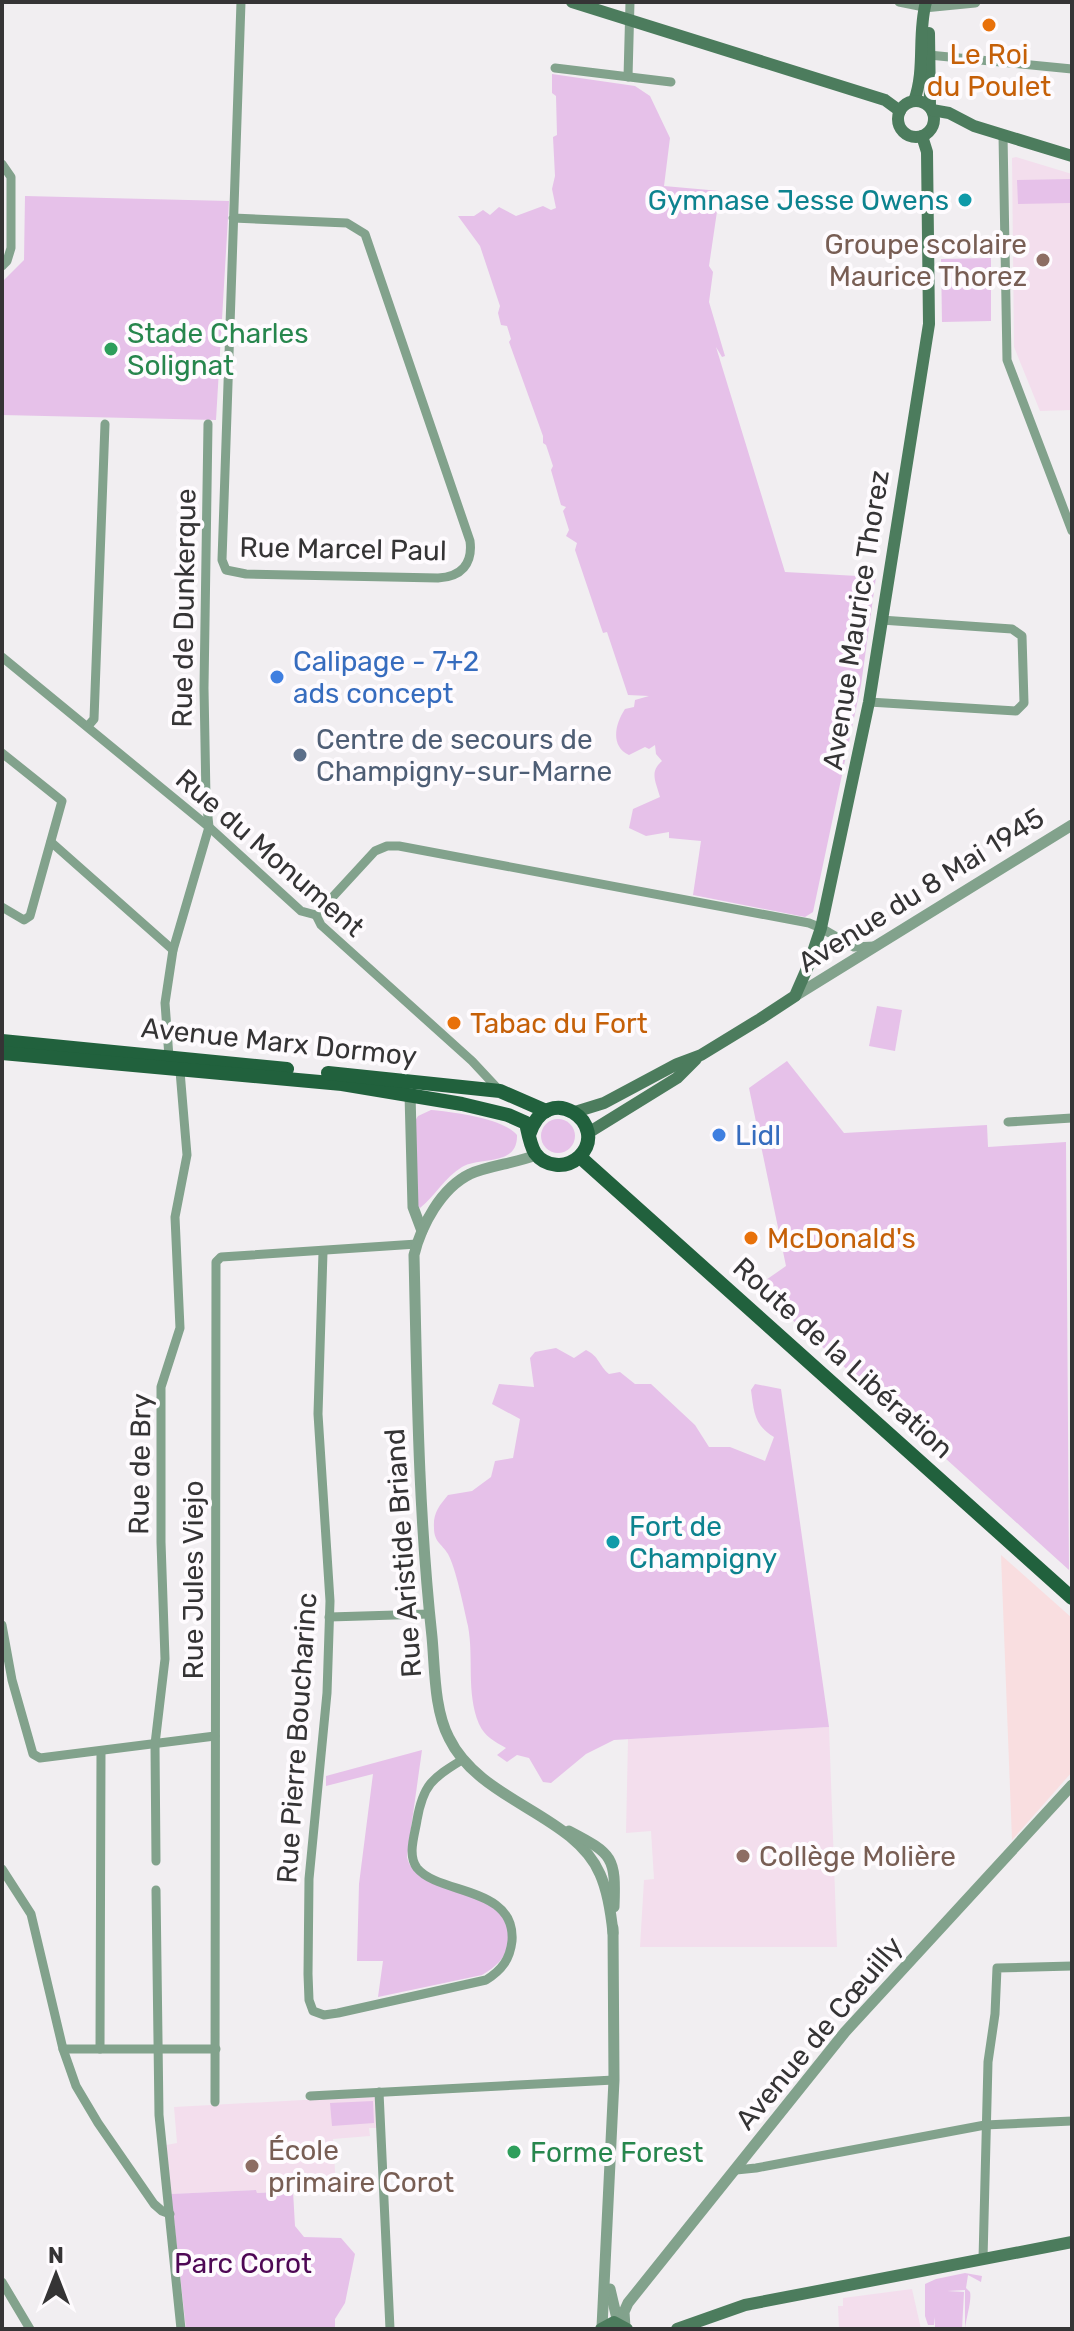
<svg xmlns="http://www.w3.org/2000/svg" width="1074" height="2331" font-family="Rubik,sans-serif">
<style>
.commercial{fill:#f9dee0}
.education{fill:#f3deed}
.green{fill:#e6c1e9}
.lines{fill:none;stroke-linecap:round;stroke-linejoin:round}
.minor{stroke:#82a28c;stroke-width:9}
.tertiary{stroke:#82a28c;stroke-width:11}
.secondary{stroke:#4c7c5d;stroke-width:12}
.primary{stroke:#21613d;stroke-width:14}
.food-dot{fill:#e8710a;stroke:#fefbfe;stroke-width:3}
.culture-dot{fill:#0f9aa8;stroke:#fefbfe;stroke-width:3}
.education-dot{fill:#8d6e63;stroke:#fefbfe;stroke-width:3}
.leisure-dot{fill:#2e9e5b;stroke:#fefbfe;stroke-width:3}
.shop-dot{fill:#3f7fe0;stroke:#fefbfe;stroke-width:3}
.service-dot{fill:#5c6f8a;stroke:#fefbfe;stroke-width:3}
.labels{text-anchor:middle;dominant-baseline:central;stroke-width:8;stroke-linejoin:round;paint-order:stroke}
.food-label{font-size:28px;fill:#c56008;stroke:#fefbfe;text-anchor:start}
.culture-label{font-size:28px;fill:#0d838f;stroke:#fefbfe;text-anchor:end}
.education-label{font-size:28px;fill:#785e54;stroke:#fefbfe;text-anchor:start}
.leisure-label{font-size:28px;fill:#27864d;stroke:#fefbfe;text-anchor:start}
.street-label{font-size:28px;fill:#353435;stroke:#fefbfe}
.shop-label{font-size:28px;fill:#366cbe;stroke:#fefbfe;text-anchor:start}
.service-label{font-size:28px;fill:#4e5e75;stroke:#fefbfe;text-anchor:start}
.park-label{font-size:28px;fill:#4e0855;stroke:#fefbfe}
</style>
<rect width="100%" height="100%" fill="#f1eef1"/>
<path class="commercial" d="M1001,1555L1072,1618V1772L1012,1840Z"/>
<g class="education">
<path d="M1016,157L1072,174V410L1040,411L1014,347L1012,158Z"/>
<path d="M829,1727L837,1947H640L644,1880L654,1879L651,1831L626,1833L628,1739Z"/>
<path d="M376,2096L377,2128H369L370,2136L333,2139L336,2187L257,2193L256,2190L171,2194L166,2145L177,2143L174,2107Z"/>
<path d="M912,2289L921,2329H839L838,2306H843V2298Z"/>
</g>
<g class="green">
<path d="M552,74L635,86L650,96L670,138L664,186L720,191L709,266L713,272L709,302L725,356L722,357L716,347L785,572L876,577L861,685L813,912L805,917L693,895L701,841L669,838V832L646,836L629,828L633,809L660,797C656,782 649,772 662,761L656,754L655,745L649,749L645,747L629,755C610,746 615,724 625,709L634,707L635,700L649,696L628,695L607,632L603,633L575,550L577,543L566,536L569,530L563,511L566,507L561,505L551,470L553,466L546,445L543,443V436L509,342L511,339L507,326L501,325L498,313L500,306L480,246L458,216H474L483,210L490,215L499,207L516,216L543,206L551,210L556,208L552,189L555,176L553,137L557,135L556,96L552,93Z"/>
<path d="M1070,179V203L1018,204L1017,180Z"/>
<path d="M25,196L229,201L216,420L2,415V282L24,260Z"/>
<path d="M991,258V321L942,322L941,259Z"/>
<path d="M877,1006L902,1010L895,1051L869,1046Z"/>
<path d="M787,1061L844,1133L987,1125L988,1147L1066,1142L1069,1570L756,1287L786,1266L749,1088Z"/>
<path d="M431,1110C453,1112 503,1118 517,1135C518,1167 480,1156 462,1167C445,1177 435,1196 420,1208L418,1206L415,1121L418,1116Z"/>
<circle cx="558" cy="1136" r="17"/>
<path d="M556,1348L574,1358L586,1350C599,1356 599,1366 609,1374L620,1372L635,1384H651L695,1425L709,1447H730L765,1461L774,1437C754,1425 754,1412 751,1390L755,1384L781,1389L829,1727L614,1740L586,1754L551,1783L543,1782L529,1758L517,1755L507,1762L497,1755L506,1748C494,1741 485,1737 479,1724C466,1692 474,1659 468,1626C464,1609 456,1568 448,1554C442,1544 434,1542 434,1528C433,1513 439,1506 448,1495L472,1491L491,1477L495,1461L513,1458L520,1419L492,1404L499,1384L534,1387L530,1358L535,1352Z"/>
<path d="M422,1750L407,1857C417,1902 515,1883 508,1943C506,1959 495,1967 482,1975L378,1997L383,1961H357L359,1884L373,1774L326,1786V1776Z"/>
<path d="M373,2101L374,2123L332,2126L330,2103Z"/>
<path d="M256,2190L257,2193L293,2191L295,2226L304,2237L341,2238L355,2254L345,2303L335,2319V2329H186L171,2194Z"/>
<path d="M965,2273L982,2276L981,2282L968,2275L966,2288L970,2292C972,2300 966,2318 965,2329V2290L947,2291L964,2292L962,2329H935V2317L934,2325H928L925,2316V2284L936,2279Z"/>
</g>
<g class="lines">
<g class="minor">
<path d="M899,2L924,7"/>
<path d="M929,55L1072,69"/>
<path d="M555,68L671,82"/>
<path d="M628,77L630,2"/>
<path d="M1003,135L1007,360L1072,531"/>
<path d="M2,164L11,177V248L7,261L2,266"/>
<path d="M233,218L347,223L365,234L470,541C473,564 461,577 438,578L246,574L226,570L222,560L241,2"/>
<path d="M2,657L209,827L301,911L316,915"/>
<path d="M869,702L1016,711L1024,703L1022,636L1012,629L881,620"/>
<path d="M88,726L94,719L105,424"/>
<path d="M2,753L62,801L30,916L24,920L2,907"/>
<path d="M51,842L173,950"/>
<path d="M316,915L375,851L387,846H399L809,923L821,928L854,947L874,946"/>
<path d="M316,915L321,925L472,1061L500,1091"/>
<path d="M1008,1122L1072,1118"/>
<path d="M323,1252L318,1414L330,1601L327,1693L309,1879L308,1974L309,2000L313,2011L324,2015L338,2013L486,1980C502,1970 510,1959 512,1941C516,1886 439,1895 417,1868C407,1855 415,1834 417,1820C423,1785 432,1778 462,1760"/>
<path d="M329,1617L429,1614"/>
<path d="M2,1625L12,1680L33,1754L40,1758L215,1736"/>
<path d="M156,1861L155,1744L165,1659L161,1542V1387L180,1328L175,1217L187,1155L180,1071L169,1057L165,1003L173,950L209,827L206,798L204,688L208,424"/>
<path d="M2,1869L31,1914L63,2049L76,2086L98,2123L154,2204L162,2211L170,2214"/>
<path d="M156,1890L159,2115L181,2329"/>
<path d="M63,2049H216"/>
<path d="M100,2049L101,1752"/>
<path d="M379,2092L390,2329"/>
<path d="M310,2096L614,2080"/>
<path d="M215,2102L216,1262L221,1257L417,1244"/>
<path d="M736,2170L756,2168L985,2125L1072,2121"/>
<path d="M983,2259L988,2062L995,2014L997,1968L1072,1966"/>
<path d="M2,2282L30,2329"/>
</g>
<g class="tertiary">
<path d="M924,7L975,2"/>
<path d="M795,996L1072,825"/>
<path d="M410,1094L413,1207L422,1231"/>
<path d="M536,1155C516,1163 488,1166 470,1174C441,1188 421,1226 414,1255C417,1384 418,1509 432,1637C435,1669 434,1709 449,1738C480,1802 574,1814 600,1874C608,1892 611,1913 613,1933"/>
<path d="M569,1831C613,1854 616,1857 614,1907"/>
<path d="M610,2289L618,2323"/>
<path d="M602,2327L614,2080L613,1928"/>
<path d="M625,2327L624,2312L628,2303L845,2032L1072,1785"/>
</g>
<g class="secondary">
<path d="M572,2L885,100L900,111"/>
<path d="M929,33L930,106"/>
<path d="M914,101C926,69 917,35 926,2"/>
<circle cx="916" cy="119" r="18"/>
<path d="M932,110L949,113L974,126L1072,156"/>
<path d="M575,1112L604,1103L677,1064L701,1055L760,1019L795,996L809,964L821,928L869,702L929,324L927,152L922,136"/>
<path d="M588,1133L677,1078L696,1059"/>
<path d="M601,2329L614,2322L627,2329"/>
<path d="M677,2329L745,2305L1072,2242"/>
</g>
<g class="primary">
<path d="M2,1041L287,1069"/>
<path d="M2,1053L342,1084L462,1104L508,1115L526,1123C528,1132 530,1145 535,1153C545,1167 566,1169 579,1157C612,1125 547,1077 529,1135"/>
<path d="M328,1073L500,1091L546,1111"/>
<path d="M580,1157L1072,1598"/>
</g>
</g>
<g class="food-dot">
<circle cx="989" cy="25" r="8"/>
<circle cx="454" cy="1023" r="8"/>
<circle cx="751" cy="1238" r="8"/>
</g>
<g class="culture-dot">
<circle cx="965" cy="200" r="8"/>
<circle cx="613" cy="1542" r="8"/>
</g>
<g class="education-dot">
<circle cx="1043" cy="260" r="8"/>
<circle cx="743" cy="1856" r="8"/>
<circle cx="252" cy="2166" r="8"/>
</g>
<g class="leisure-dot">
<circle cx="111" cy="349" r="8"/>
<circle cx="514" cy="2152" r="8"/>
</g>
<g class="shop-dot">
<circle cx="277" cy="677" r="8"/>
<circle cx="719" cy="1135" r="8"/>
</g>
<circle class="service-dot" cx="300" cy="755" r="8"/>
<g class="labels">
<g class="food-label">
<text x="989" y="54" text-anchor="middle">Le Roi<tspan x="989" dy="32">du Poulet</tspan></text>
<text x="470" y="1023">Tabac du Fort</text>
<text x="767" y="1238">McDonald's</text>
</g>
<g class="culture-label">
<text x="949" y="200">Gymnase Jesse Owens</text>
<text x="629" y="1526" text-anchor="start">Fort de<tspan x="629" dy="32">Champigny</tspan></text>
</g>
<g class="education-label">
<text x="1027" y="244" text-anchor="end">Groupe scolaire<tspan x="1027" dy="32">Maurice Thorez</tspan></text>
<text x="759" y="1856">Collège Molière</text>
<text x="268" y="2150">École<tspan x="268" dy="32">primaire Corot</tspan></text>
</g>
<g class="leisure-label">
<text x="127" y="333">Stade Charles<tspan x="127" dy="32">Solignat</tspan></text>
<text x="530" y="2152">Forme Forest</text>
</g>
<g class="street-label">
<text transform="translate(343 549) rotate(1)">Rue Marcel Paul</text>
<text transform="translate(184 608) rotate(-89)">Rue de Dunkerque</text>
<text transform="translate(856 620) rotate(-81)">Avenue Maurice Thorez</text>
<text transform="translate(270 853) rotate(41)">Rue du Monument</text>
<text transform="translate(921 890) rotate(-32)">Avenue du 8 Mai 1945</text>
<text transform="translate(279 1042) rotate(6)">Avenue Marx Dormoy</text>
<text transform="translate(843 1358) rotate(42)">Route de la Libération</text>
<text transform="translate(140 1464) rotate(-89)">Rue de Bry</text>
<text transform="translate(403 1553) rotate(-94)">Rue Aristide Briand</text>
<text transform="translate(193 1580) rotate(-90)">Rue Jules Viejo</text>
<text transform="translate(297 1738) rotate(-86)">Rue Pierre Boucharinc</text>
<text transform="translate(819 2033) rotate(-50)">Avenue de Cœuilly</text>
</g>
<g class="shop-label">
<text x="293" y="661">Calipage - 7+2<tspan x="293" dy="32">ads concept</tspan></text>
<text x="735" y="1135">Lidl</text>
</g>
<g class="service-label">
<text x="316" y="739">Centre de secours de<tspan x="316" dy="32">Champigny-sur-Marne</tspan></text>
</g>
<g class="park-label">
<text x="243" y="2263">Parc Corot</text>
</g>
</g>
<rect width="1074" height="2331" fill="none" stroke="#353435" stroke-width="8"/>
<g transform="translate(56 2275)" stroke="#fefbfe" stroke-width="6" paint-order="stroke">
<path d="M0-6L14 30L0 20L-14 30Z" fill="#353435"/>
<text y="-12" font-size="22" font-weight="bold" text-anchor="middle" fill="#353435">N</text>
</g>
</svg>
